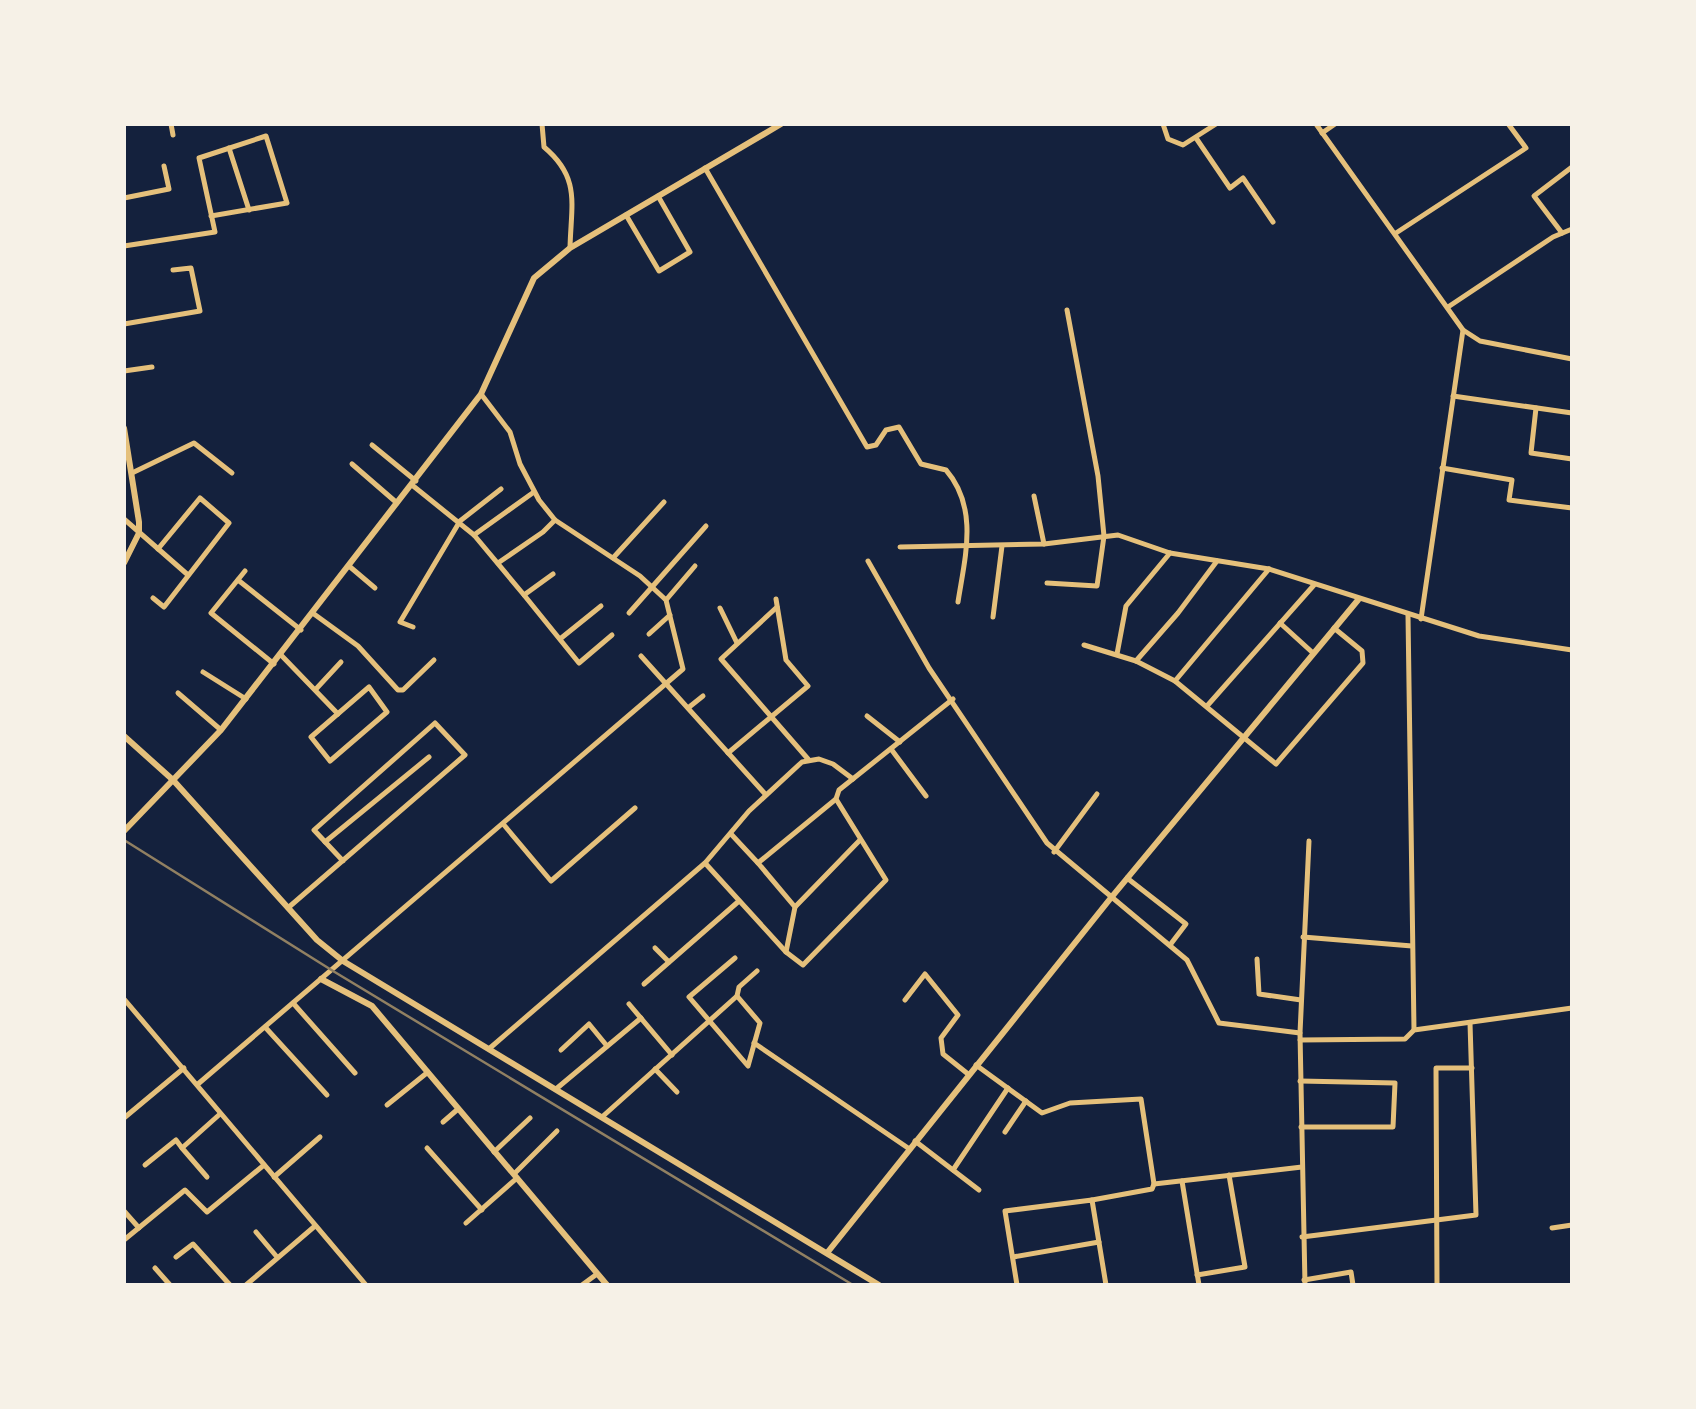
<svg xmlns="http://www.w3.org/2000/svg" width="1696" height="1409" font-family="Lato,sans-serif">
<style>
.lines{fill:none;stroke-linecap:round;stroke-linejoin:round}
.minor{stroke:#e5c07b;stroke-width:5}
.tertiary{stroke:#e5c07b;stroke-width:6}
.rail{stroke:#918062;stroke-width:2.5}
</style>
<rect width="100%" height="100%" fill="#14213d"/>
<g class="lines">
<g class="minor">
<path d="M171,124L173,135"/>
<path d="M542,124L544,147C581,178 571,204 570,248"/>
<path d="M1163,124L1168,139L1183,145L1216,124"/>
<path d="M1316,124L1463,330L1421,619"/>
<path d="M1322,133L1335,124"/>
<path d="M1196,138L1230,188L1243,178L1273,222"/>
<path d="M229,148L249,210"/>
<path d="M705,168L867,447L876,445L886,430L899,427L921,464L946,470C979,508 965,557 958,602"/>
<path d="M124,198L169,189L164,166"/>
<path d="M626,215L659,271L690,252L658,196"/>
<path d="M1396,233L1526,148L1509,125"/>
<path d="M1562,233L1534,196L1572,167"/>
<path d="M124,246L215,232L199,158L266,136L287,203L211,216"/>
<path d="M1448,307L1553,237L1572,229"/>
<path d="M124,324L200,311L191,268L173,270"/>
<path d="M1463,330L1480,341L1572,359"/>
<path d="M124,371L152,367"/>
<path d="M1453,396L1572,413"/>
<path d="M1536,408L1531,453L1572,459"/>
<path d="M372,445L416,481"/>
<path d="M352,464L397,503"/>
<path d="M1442,468L1512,480L1509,500L1572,508"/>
<path d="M132,473L194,443L232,473"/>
<path d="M412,485L474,535L524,595L553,574"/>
<path d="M1034,496L1044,544"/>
<path d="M124,519L188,575"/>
<path d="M474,535L534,492"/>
<path d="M900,547L1044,544L1118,535L1170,553L1269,569L1479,636L1572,650"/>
<path d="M613,558L664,502"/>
<path d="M868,561L929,668L1047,843L1187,960L1219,1023L1300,1033"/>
<path d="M498,563L543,532L555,520"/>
<path d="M349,566L375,588"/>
<path d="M245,571L211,613L274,664"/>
<path d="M238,580L301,630"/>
<path d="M1047,583L1097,586L1104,536L1098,476L1067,310"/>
<path d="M524,595L579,663L612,635"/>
<path d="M153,598L164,607L229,523L200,498L158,549"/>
<path d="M666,600L695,566"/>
<path d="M777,607L721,659L808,759"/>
<path d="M720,608L737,643"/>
<path d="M629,613L706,526"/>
<path d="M314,614L358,646L398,690H403L434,660"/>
<path d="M1408,615L1414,1030"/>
<path d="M993,617L1002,546"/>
<path d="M1280,623L1313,653"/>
<path d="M413,627L400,622L460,521L501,489"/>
<path d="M649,634L670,615"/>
<path d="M560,639L601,606"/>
<path d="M1084,645L1136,661L1175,681L1276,764L1363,663L1362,651L1334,628"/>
<path d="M1117,654L1126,606L1170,553"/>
<path d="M281,655L338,714"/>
<path d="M641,656L766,795"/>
<path d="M1136,661L1178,613L1217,561"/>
<path d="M203,672L246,699"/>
<path d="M1175,681L1269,569"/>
<path d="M369,687L387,712L330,761L311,737Z"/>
<path d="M316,689L341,662"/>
<path d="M178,693L221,730"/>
<path d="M1207,706L1314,585"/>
<path d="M688,708L703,696"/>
<path d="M867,716L900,742"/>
<path d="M891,749L926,796"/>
<path d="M728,753L808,686L786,660L776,599"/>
<path d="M504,825L551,881L635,808"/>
<path d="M731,834L758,863"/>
<path d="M325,842L429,757"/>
<path d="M1054,852L1097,794"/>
<path d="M705,863L786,952L803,965L886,880L836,799"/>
<path d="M1127,878L1186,924L1170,945"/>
<path d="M289,907L465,755L435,723L314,830L343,861"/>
<path d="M795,907L860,840"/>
<path d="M1303,937L1412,946"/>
<path d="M655,948L669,962"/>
<path d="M786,952L795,907L758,863L836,799L839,790L953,699"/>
<path d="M735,958L689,997L748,1066L760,1023L737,996"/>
<path d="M1257,959L1259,994L1301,1000"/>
<path d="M644,984L739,901"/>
<path d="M124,999L366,1285"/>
<path d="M905,1000L925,974L958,1015L941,1038L943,1054L968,1074"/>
<path d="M293,1003L355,1073"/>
<path d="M629,1004L672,1055"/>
<path d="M265,1027L327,1095"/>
<path d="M1300,1040L1405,1039L1414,1030L1572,1008"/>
<path d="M754,1043L908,1148"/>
<path d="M490,1048L705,863L749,811L802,762L819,759L833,764L853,779"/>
<path d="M561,1050L589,1024L607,1046"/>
<path d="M976,1065L1042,1113L1070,1103L1141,1099L1154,1184L1302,1167"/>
<path d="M655,1069L677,1092"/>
<path d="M1300,1081L1395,1083L1393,1127H1301"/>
<path d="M198,1084L683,669L666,600L640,576L555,520L539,500L520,464L510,432L481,394"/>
<path d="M556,1089L641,1018"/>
<path d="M387,1105L428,1072"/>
<path d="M602,1117L737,996L739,987L757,971"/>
<path d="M124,1118L184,1068"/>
<path d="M443,1122L458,1109"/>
<path d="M1005,1132L1026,1101"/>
<path d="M915,1141L979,1190"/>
<path d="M427,1148L482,1210"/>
<path d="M494,1152L530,1118"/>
<path d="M145,1165L176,1140L182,1148"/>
<path d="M953,1170L1008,1088"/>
<path d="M514,1174L557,1131"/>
<path d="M207,1177L182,1148L220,1114"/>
<path d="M274,1177L320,1137"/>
<path d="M1182,1181L1199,1285"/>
<path d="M1092,1200L1152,1189L1154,1184"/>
<path d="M124,1211L139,1228"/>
<path d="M466,1223L517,1178"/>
<path d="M1552,1228L1572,1225"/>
<path d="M256,1232L277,1257"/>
<path d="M1302,1237L1476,1215L1470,1023"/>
<path d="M124,1240L185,1190L207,1212L264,1165"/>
<path d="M176,1257L193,1244L230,1285"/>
<path d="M1013,1257L1099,1242"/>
<path d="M155,1268L170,1285"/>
<path d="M1197,1275L1245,1267L1229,1175"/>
<path d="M1304,1280L1351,1272L1353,1285"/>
<path d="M246,1285L315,1226"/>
<path d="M582,1285L597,1274"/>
<path d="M1017,1285L1005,1211L1092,1200L1106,1285"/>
<path d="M1305,1285L1300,1033L1309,841"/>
<path d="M1437,1285L1436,1068H1472"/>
</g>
<g class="tertiary">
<path d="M124,428L139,522V533L124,563"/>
<path d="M124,736L173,780L317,940L343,961L879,1285"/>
<path d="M124,831L221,730L481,394L534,278L570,248L781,124"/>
<path d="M321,979L372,1006L607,1285"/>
<path d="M827,1253L1110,899L1358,600"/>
</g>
<path class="rail" d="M124,840L333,971L853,1285"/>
</g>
<rect width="1696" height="1409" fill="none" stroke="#f6f1e7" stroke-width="252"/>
</svg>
